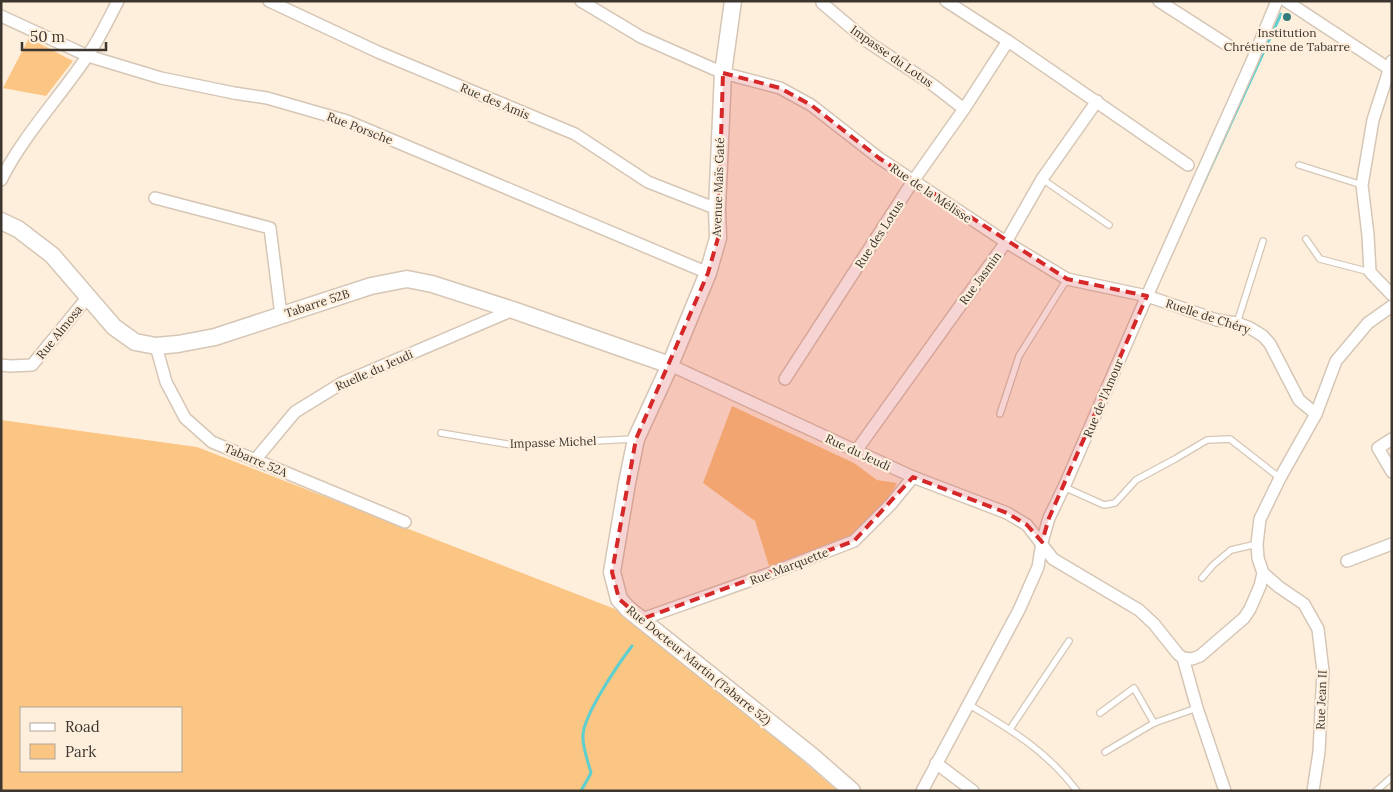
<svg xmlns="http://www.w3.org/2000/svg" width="1393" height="792" font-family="Lora,serif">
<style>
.green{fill:#fbc584;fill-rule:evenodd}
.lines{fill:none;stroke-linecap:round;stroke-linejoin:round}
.stream{stroke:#5dcfcf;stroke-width:3}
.lane-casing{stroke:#d5c6b5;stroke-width:8}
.street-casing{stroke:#d5c6b5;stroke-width:14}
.secondary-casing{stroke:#d5c6b5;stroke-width:19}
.lane{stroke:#fff;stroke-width:5.5}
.street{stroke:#fff;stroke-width:11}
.secondary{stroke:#fff;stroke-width:16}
.marked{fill:#d62828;fill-opacity:0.2;stroke:#d62828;stroke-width:4;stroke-dasharray:10 6;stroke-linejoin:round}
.poi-dot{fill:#337c7c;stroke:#feefdd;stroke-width:2}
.labels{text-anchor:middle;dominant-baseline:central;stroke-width:4.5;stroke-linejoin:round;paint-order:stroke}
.poi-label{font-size:12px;fill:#3c362f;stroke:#feefdd}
.street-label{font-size:12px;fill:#3c362f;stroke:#feefdd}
</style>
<rect width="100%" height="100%" fill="#feefdd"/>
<g class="green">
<path d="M29,38L73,61L46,96L3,88Z"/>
<path d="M732,406L854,463L877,480L897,483L886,504L846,540L769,566L755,521L703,483Z"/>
<path d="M1,420L197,447L615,609L725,694L838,791H1ZM21,708H181V771H21Z"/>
</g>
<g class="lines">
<g class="stream">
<path d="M1198,195L1281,14"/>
<path d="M581,791L591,773C588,761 582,747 583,735C584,714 619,663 632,646"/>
</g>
<g class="lane-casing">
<g id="lane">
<path d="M1299,165L1362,185"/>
<path d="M1042,179L1109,225"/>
<path d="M1306,239L1320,259L1370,272"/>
<path d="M1237,323L1263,241"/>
<path d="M1000,414L1019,356L1067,279"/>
<path d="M441,433L512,445L634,439"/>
<path d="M1064,487L1104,505L1115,503L1136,480L1175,459L1207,440L1230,439L1280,478"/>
<path d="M1202,578L1213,565L1231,550L1257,544"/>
<path d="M968,704C1010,729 1047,751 1077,791"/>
<path d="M1100,713L1134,688L1154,723"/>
<path d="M1010,729L1069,641"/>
<path d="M1105,752L1154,723L1197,708"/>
<path d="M1376,791L1392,777"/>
</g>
</g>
<g class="street-casing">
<g id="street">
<path d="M269,1L378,52L575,134L648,182L717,209"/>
<path d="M581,1L641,37L723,73L780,88L811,105L879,158L1006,242L1067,279L1147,296L1217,320L1237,323L1250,328L1263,336L1270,344L1299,400L1316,414"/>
<path d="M946,1L1008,41L1188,165"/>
<path d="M1159,1L1229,46"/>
<path d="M1286,1L1388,68L1392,73"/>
<path d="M822,3L868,42L933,85L964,109"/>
<path d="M1,16L88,56L161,78L234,93L267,98L347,121L708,273"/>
<path d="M1392,61L1373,120L1362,185L1368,235L1370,272L1392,295"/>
<path d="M1,180C23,136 59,98 86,58C99,40 108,20 118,1"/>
<path d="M155,198L270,228L281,315"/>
<path d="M156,346L166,382L185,418L212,442L405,522"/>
<path d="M1,365L10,366L32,365L87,298"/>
<path d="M670,365L913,477L1007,513L1027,525L1053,559L1139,610L1154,624L1178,654L1183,658L1197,708L1225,791"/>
<path d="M785,379L913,181L964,109L1008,41"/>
<path d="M1392,439L1378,448L1392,472"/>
<path d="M856,451L1006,242L1042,179L1097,101"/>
<path d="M255,460L295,412L342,383L513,310"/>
<path d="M1347,561L1392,544"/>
<path d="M1263,573L1279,587L1304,604L1318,629L1323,671L1319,752L1313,791"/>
<path d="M642,619L771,573L854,541L891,504L913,477"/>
<path d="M1183,658L1192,659L1200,656L1244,618L1250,609L1260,586L1263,573L1258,558L1257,544L1260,519L1280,478L1316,414L1336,361L1368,323L1392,306"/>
<path d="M936,763L973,791"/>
<path d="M922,791L1019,610L1038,567L1042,542L1049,518L1064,487L1147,296L1252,61L1277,1"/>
</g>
</g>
<g class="secondary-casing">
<g id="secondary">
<path d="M733,1L723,73L717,209L718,238L708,273L670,365L636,439L627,483L612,572L619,599L628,609L812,756L852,791"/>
<path d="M1,221L18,229L52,255L114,327L135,342L156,346L178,344L215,337L371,286L407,279L432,284L513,310L670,365"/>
</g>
</g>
<use href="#lane" class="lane"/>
<use href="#street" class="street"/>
<use href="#secondary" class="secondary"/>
</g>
<path class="marked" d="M723,73L780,88L811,105L879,158L1067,279L1147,296L1049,518L1042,542L1027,525L1007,513L913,477L854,541L642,619L619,599L612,572L636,439L708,273L718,238Z"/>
<circle class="poi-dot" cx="1287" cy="17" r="5"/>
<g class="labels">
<g class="poi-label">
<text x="1287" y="32">Institution<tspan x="1287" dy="14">Chrétienne de Tabarre</tspan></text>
</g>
<g class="street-label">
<text transform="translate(892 56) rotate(35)">Impasse du Lotus</text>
<text transform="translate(495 101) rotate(23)">Rue des Amis</text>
<text transform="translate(360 128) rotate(21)">Rue Porsche</text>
<text transform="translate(718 187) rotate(-88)">Avenue Maïs Gaté</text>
<text transform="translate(931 193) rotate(34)">Rue de la Mélisse</text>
<text transform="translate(879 234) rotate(-57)">Rue des Lotus</text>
<text transform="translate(980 278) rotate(-54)">Rue Jasmin</text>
<text transform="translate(317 303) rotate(-18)">Tabarre 52B</text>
<text transform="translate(1208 316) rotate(18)">Ruelle de Chéry</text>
<text transform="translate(59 332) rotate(-51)">Rue Almosa</text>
<text transform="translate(374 370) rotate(-24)">Ruelle du Jeudi</text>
<text transform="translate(1103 398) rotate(-67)">Rue de l'Amour</text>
<text transform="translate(553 442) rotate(-2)">Impasse Michel</text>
<text transform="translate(858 452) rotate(25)">Rue du Jeudi</text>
<text transform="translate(256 460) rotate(23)">Tabarre 52A</text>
<text transform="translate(789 566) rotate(-21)">Rue Marquette</text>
<text transform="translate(699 665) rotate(39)">Rue Docteur Martin (Tabarre 52)</text>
<text transform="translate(1321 700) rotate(-88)">Rue Jean II</text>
</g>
</g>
<rect width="1393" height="792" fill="none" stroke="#3c362f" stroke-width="5"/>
<rect x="20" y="707" width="162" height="65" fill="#feefdd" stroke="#b0a597"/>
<rect x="30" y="723" width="25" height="8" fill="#ffffff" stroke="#b0a597"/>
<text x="65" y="732" font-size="15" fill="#3c362f">Road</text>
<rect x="30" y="744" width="25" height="15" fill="#fbc584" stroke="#b0a597"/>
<text x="65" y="757" font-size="15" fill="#3c362f">Park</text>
<path d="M22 42v8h84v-8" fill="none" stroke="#3c362f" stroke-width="2.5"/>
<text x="30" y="42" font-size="15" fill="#3c362f" stroke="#feefdd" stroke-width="4" paint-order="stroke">50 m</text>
</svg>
